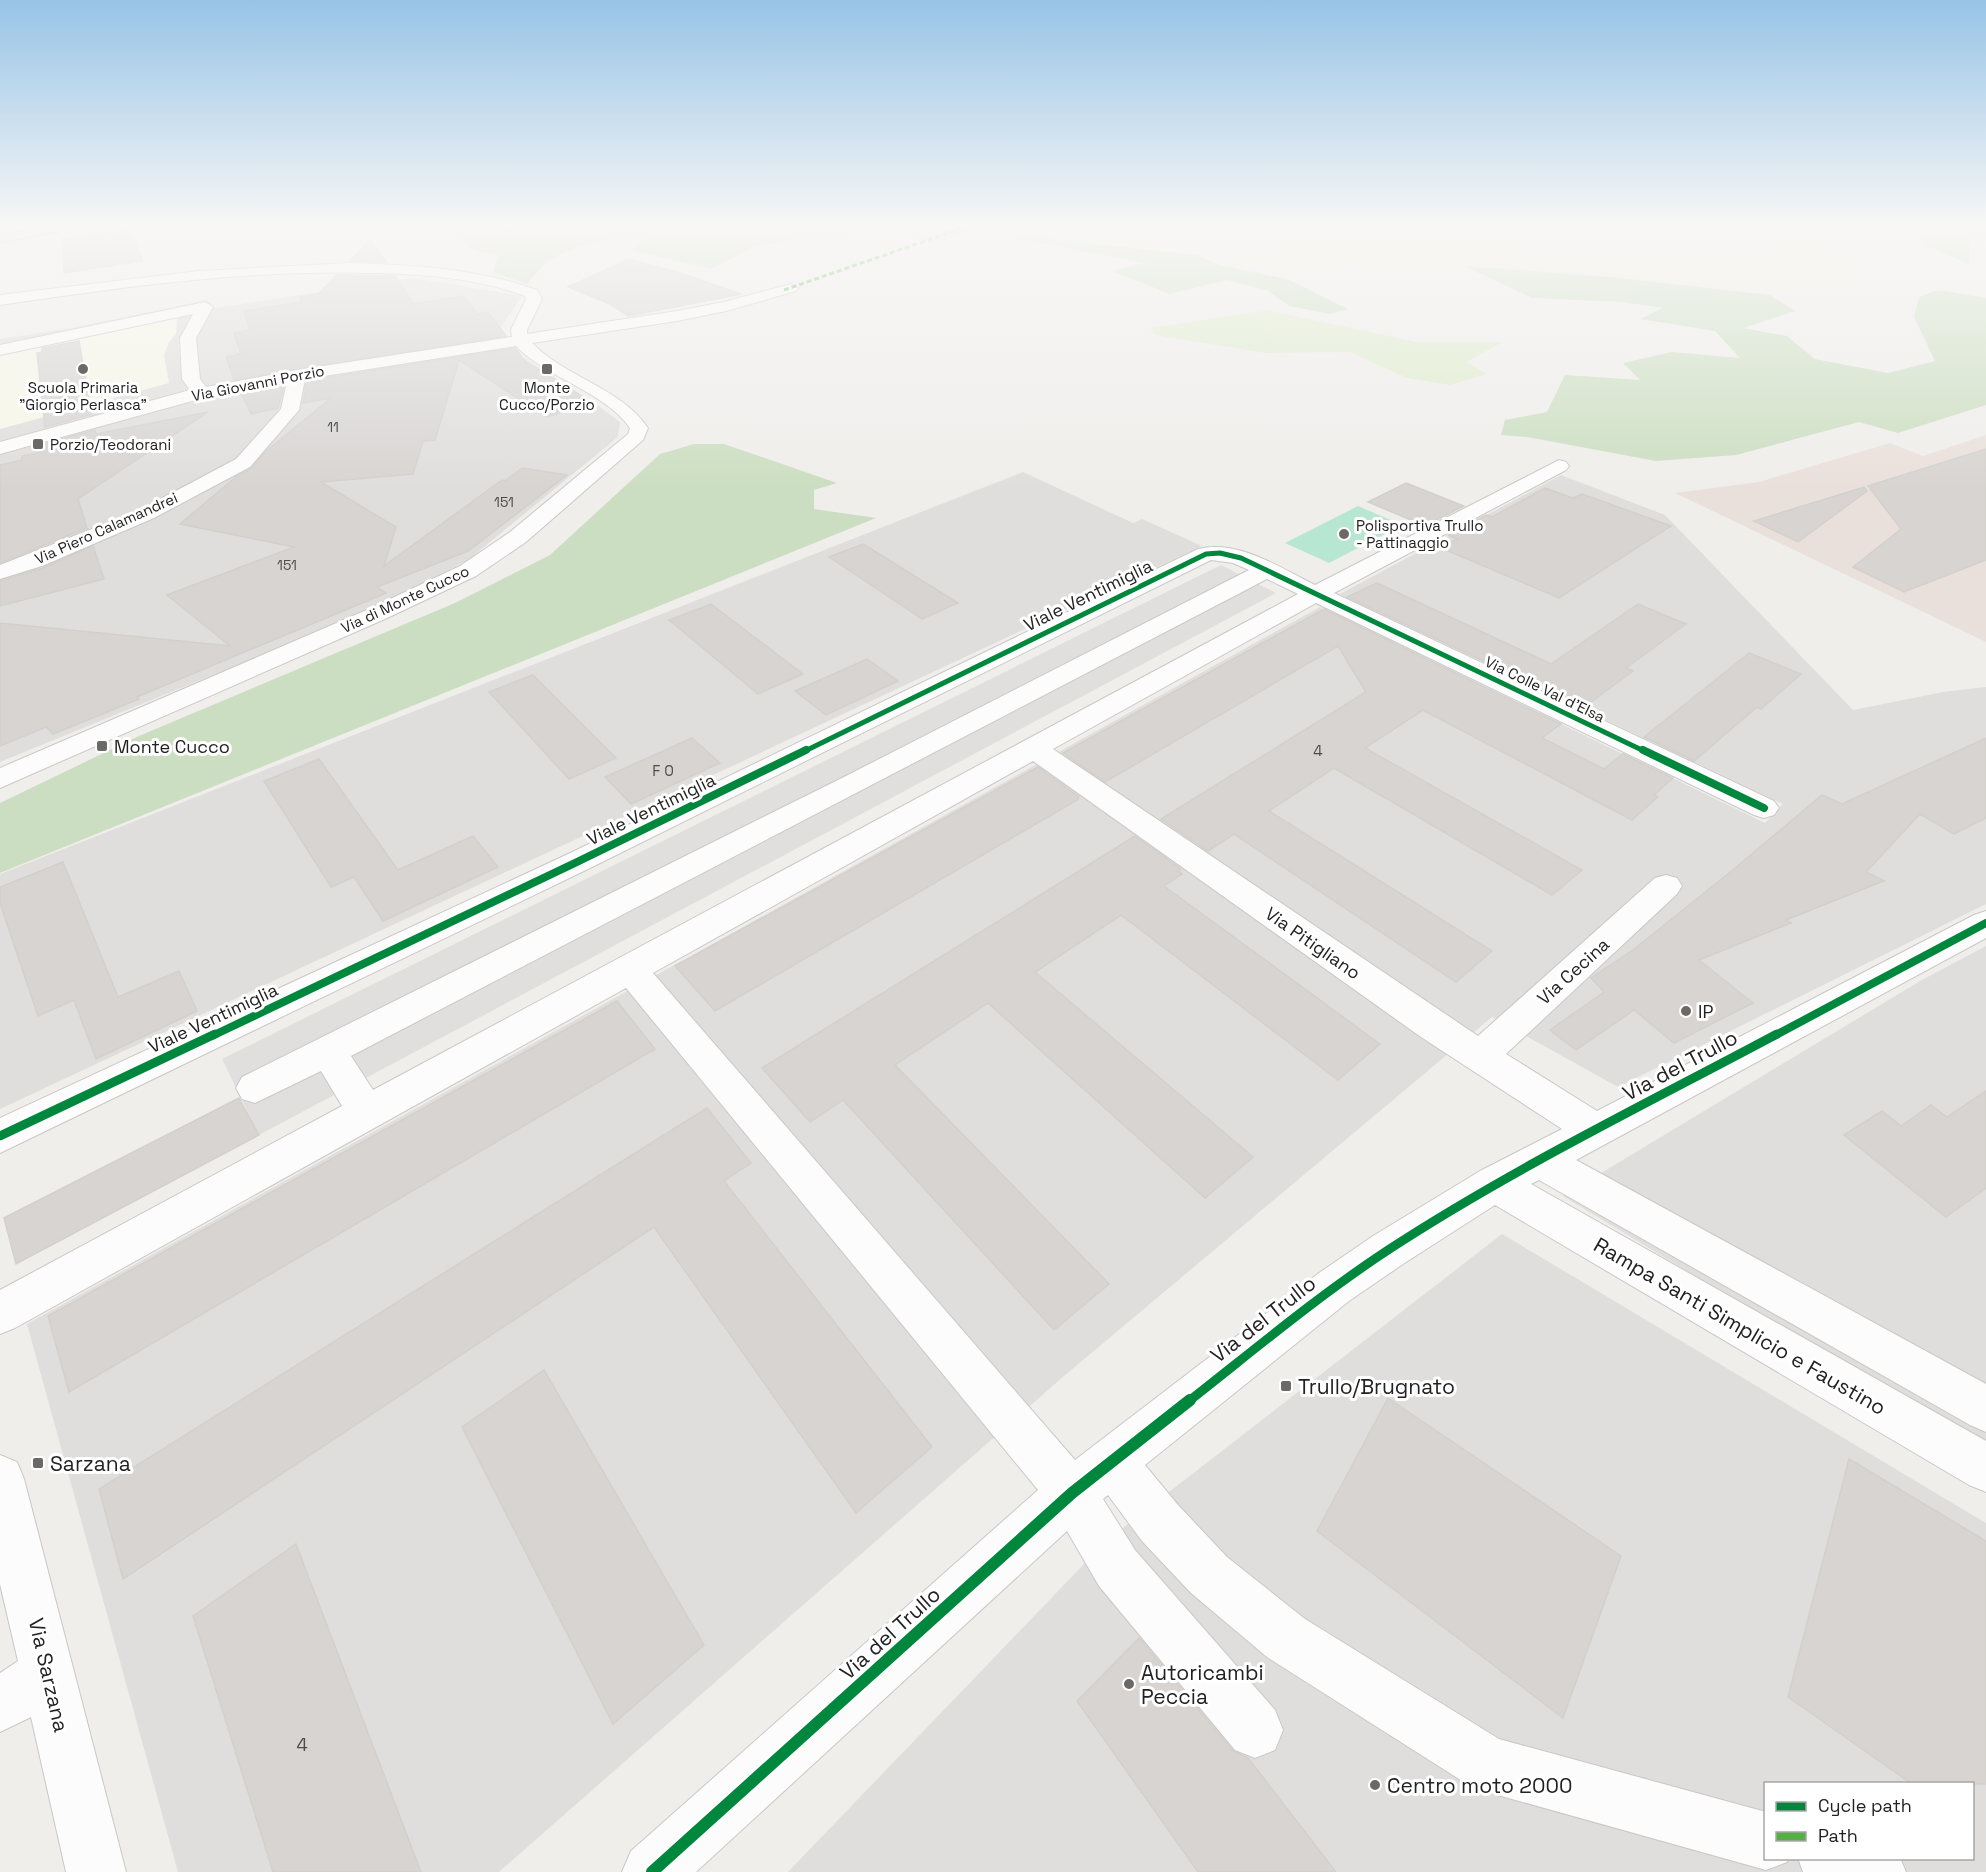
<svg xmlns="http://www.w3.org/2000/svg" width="1986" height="1872" font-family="'Space Grotesk',sans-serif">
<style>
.residential{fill:#dfdedc;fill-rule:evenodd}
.education{fill:#f8f7e8}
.military{fill:#eae0db}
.farmland{fill:#efefdf}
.grass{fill:#ddeccb}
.forest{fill:#cbdec1}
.pitch{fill:#b7e6d2}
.parking{fill:#e0dfde}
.building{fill:#d7d4d2;stroke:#d3d0cc;stroke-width:1.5}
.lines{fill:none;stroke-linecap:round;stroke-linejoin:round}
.minor-casing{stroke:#c9c8c7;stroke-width:2}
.highway-casing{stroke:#c5a2ac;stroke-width:2}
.minor{fill:#fdfcfc;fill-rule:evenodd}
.highway{fill:#ece0e2;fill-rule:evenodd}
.quiet{stroke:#55b145;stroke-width:3;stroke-dasharray:5 3;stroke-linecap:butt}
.cycleway-far3-casing{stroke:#fff;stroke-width:8}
.cycleway-far2-casing{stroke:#fff;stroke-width:11}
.cycleway-far1-casing{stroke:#fff;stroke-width:13}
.cycleway-casing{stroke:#fff;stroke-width:16}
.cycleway-far3{stroke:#00873e;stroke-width:5}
.cycleway-far2{stroke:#00873e;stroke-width:8}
.cycleway-far1{stroke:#00873e;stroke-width:9}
.cycleway{stroke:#00873e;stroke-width:12}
.poi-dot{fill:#6a6968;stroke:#fff;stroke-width:2}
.labels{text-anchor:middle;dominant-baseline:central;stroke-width:6;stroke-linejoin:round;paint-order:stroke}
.far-number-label{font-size:14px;fill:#4f4e4e}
.far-street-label{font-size:15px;fill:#222;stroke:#fff}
.far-poi-label{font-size:15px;fill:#222;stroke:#fff}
.number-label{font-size:15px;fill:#4f4e4e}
.street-label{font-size:18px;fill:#222;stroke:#fff}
.poi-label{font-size:18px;fill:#222;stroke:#fff;text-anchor:start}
.near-number-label{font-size:18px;fill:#4f4e4e}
.near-street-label{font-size:21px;fill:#222;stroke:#fff}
.near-poi-label{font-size:21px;fill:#222;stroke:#fff;text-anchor:start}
</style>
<rect width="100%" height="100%" fill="#f0eeeb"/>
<g class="residential">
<path d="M413,278L522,296L497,333L508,348L596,404L620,422L618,437L468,560L364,613L0,762V339L72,328L207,300L215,308Z"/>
<path d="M1023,472L1133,523L1142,519L1202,546L0,1109V874Z"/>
<path d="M1561,475L1665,515L1853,710L1943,692L1986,687V904L1618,1087L1492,1017L1064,1376L499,1872H178L27,1324L1320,607L1765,823L1783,804L1340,594Z"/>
<path d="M1986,946V1448L1930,1418L1563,1196L1920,981Z"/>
<path d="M1502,1234L1986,1523V1872H788L1107,1540ZM1766,1784H1972V1858H1766Z"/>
</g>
<path class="education" d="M177,317L176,334L169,342L164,355L169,383L0,429V353Z"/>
<path class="military" d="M1986,435V642L1675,493L1759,482L1890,443L1923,456Z"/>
<path class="farmland" d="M1019,227H1803L1802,231L1856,271L1834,286L1776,290L1475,262L1388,264L1298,274L1235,265L1203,252L1076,238Z"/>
<path class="grass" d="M1266,310L1417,342H1503L1466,362L1487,374L1450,385L1407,378L1350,352L1265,353L1155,335L1151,328Z"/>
<g class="forest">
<path d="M447,227H1004L1008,229L998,234L973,230L932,244L905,232L807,237L755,247L711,269L631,250L650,235C624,235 566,246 546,263C539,269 533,277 527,284L493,272L499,255C485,253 471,252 461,241C455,235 454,231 447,227Z"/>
<path d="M1956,227H1986V238H1969V264L1924,245L1914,232Z"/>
<path d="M1022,232L1058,240L1196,255L1223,266L1287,279L1348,309L1330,314L1289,306L1268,291L1227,280L1170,294L1112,271L1145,263L1010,238Z"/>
<path d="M1464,266L1611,277L1770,295L1795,311L1743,328L1787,336L1815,359L1888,373L1935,361L1914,317L1919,297L1938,290L1986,298V405L1898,433L1859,422L1736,455L1656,461L1527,437L1501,435L1505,420L1547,412L1565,375L1640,380L1623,363L1672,352L1740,358L1715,331L1640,319L1663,308L1622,302L1532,298Z"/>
<path d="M694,444H724L837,483L814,490V509L876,518L0,873V803L139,736L455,603L550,555L660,454Z"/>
</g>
<path class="pitch" d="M1358,506L1402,525L1329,563L1285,543Z"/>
<path class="parking" d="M1221,565L1276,593L259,1135L222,1059Z"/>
<g class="building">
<path d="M129,229L143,261L64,273L63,239Z"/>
<path d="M371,239L386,262L350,261Z"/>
<path d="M629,259L683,274L741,294L628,316L610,304L568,287Z"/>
<path d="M337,275L395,276L413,304L463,296L477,314L488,312L506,336L234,380L226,357L241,354L234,333L250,330L244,311L301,302L300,297L318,294Z"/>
<path d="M79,341L92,414L45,427L37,353L42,352V348Z"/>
<path d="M515,348L526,362L593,403L547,417L459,360L435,440L423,441L413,474L321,482L396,527L384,566L502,480L505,481L522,468L567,475L468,551L377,587L386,593L137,697L139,699L53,734L46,727L0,746V623L230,646L167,595L294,547L180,524L236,477L252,468L265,452L331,398L303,403L307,381Z"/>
<path d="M284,385L278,408L251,414L241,393Z"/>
<path d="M208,412L78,499L87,528L0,563V465L22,460V456L47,451V443L95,430L96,434Z"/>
<path d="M1986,449V560L1904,592L1853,567L1901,529L1868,486Z"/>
<path d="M1406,483L1464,506L1425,526L1368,502Z"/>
<path d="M1864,487L1867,491L1798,542L1754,521Z"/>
<path d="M1545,488L1573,498L1582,494L1671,526L1559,598L1441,548L1457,539L1448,535L1486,515L1492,517Z"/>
<path d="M863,544L958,603L922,619L829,557Z"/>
<path d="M93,546L104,579L0,606V581L43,568Z"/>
<path d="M1377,583L1551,664L1638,604L1686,624L1626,668L1633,671L1583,708L1347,597Z"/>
<path d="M711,604L803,674L758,694L669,620Z"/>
<path d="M1324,609L1561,724L1542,738L1604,769L1623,754L1673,778L1654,795L1658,797L1632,820L1423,710L1365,748L1582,870L1552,895L1334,768L1269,811L1492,951L1456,982L1234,834L1208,851L1161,819L1366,692L1338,646L1105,782L1063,753Z"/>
<path d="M1749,653L1801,674L1761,709L1757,707L1694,761L1644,737Z"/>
<path d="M867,659L898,681L826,715L795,691Z"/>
<path d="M533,675L616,758L569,779L489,692Z"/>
<path d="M692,738L720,763L631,804L605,777Z"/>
<path d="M1986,738V818L1954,834L1920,814L1866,872L1884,881L1786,920L1791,923L1699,960L1753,1003L1674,1043L1634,1010L1576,1050L1550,1030L1604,992L1591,978L1633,950L1734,869L1822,795L1842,804Z"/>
<path d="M319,759L398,870L473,836L498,867L383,921L354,877L331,887L264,781Z"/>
<path d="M1038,767L1079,797L1077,800L715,1011L675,966Z"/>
<path d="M1135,836L1181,869L1178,871L1182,874L1164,886L1380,1044L1338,1080L1121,915L1035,972L1253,1157L1205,1198L988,1003L895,1065L1109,1284L1054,1330L843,1100L810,1122L762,1068Z"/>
<path d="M63,862L118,997L179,971L197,1011L96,1059L74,1000L38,1016L0,903V887Z"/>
<path d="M617,1001L655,1049L69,1392L48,1316Z"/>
<path d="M1986,1091V1188L1946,1217L1844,1135L1882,1111L1901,1126L1931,1105L1947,1117Z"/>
<path d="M239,1098L259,1135L16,1264L4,1218Z"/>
<path d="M707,1108L751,1163L724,1181L932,1447L856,1513L654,1227L123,1579L99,1489Z"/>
<path d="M544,1370L704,1645L613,1724L462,1427Z"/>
<path d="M1388,1398L1621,1556L1563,1718L1317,1531Z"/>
<path d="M1849,1459L1986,1541V1784H1912L1788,1697Z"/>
<path d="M296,1544L421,1872H273L193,1616Z"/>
<path d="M1139,1638L1233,1751L1248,1758L1336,1872H1198L1077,1701Z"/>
</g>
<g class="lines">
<g class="minor-casing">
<g id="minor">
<path d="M348,263C412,265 476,268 537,290L542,299L527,330V334L677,311L724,302L791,284L798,288L796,291L726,311L677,321L532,343C566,378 620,387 648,428L643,440L526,542L476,576L385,619L0,788V768L369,609L460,566L510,532L628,434L630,428C604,391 548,379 516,346L305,379L299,410L250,467L154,518L42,566L0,579V565L140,510L236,459L281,409L287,382L203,398L0,454V442L190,390L182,379L180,338L193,314L0,355V345L205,302L213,307L196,338L200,379L206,387L297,370L512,337L511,330L526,299L525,296C477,278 424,274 373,273C248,269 123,287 0,305V295L199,271Z"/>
<path d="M1559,460L1566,462L1569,466L1566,470L1334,593L1774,801L1779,808L1774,815L1764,818L1754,815L1316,603L1053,749L1478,1036L1655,878L1666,875L1677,878L1682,886L1677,894L1506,1054L1597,1111L1974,915L1986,911V938L1576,1160L1986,1384V1432L1970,1425L1539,1180L1531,1184L1986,1441V1492L1969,1485L1495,1205L1403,1264L1349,1301L1145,1465L1178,1505L1227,1557L1305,1619L1499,1739L1766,1812V1858H1788L1787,1862L1766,1870L1487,1792L1467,1784L1267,1657L1191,1593L1142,1541L1108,1495L1103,1499L1135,1550L1275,1710L1283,1730L1275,1750L1255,1758L1235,1750L1099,1586L1067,1531L696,1872H622L631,1851L1038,1490L626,988L15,1328L0,1334V1290L342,1106L321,1071L255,1103L242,1099L236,1088L242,1077L844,777L1249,570L1233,563L1211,560L588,869L0,1153V1118L566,855L1198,549C1239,539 1280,568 1315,585ZM1267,579L1298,594L373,1090L351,1056ZM1033,761L1421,1037L1562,1129L1480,1171L1373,1236L1319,1273L1075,1460L653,973Z"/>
<path d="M0,1455L17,1462L24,1479L126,1872H66L31,1717L0,1732V1673L18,1661L0,1584Z"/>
<path d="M1798,1858H1900L1906,1872H1803Z"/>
</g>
</g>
<g class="highway-casing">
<path id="highway" d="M43,227H67L60,231L0,243V235Z"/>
</g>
<use href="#minor" class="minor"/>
<use href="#highway" class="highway"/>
<path class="quiet" d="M784,290L965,227"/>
<g class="cycleway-far3-casing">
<path id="cycleway-far3" d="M803,752L1206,554L1220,553L1241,558L1646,752"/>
</g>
<g class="cycleway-far2-casing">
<g id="cycleway-far2">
<path d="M1643,750L1764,808"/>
<path d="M212,1036L577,862L806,750"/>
<path d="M1774,1036L1986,923"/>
</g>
</g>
<g class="cycleway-far1-casing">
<g id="cycleway-far1">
<path d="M0,1136L215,1034"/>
<path d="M1189,1401C1254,1350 1318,1296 1388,1250C1512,1169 1646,1104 1777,1034"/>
</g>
</g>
<g class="cycleway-casing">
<path id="cycleway" d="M652,1872L1072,1493L1190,1400"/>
</g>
<use href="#cycleway-far3" class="cycleway-far3"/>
<use href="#cycleway-far2" class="cycleway-far2"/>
<use href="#cycleway-far1" class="cycleway-far1"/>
<use href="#cycleway" class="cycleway"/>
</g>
<linearGradient id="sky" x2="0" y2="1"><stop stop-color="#97c4e6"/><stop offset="0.46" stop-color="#f8f7f6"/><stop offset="1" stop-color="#f8f7f6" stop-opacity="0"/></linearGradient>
<rect width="1986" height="489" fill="url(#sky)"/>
<g class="poi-dot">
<circle cx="83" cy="369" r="6"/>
<rect x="541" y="363" width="12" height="12" rx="3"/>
<rect x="32" y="438" width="12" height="12" rx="3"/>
<circle cx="1344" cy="534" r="6"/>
<rect x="96" y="740" width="12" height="12" rx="3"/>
<circle cx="1686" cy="1011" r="6"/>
<rect x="1280" y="1380" width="12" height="12" rx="3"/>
<rect x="32" y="1457" width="12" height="12" rx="3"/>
<circle cx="1129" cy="1684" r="6"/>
<circle cx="1375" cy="1785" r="6"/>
</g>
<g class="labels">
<g class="far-number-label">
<text x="333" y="427">11</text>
<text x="504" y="502">151</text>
<text x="287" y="565">151</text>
</g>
<g class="far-street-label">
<text transform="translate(258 383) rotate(-11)">Via Giovanni Porzio</text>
<text transform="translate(106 528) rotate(-24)">Via Piero Calamandrei</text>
<text transform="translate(405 599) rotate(-25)">Via di Monte Cucco</text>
<text transform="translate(1545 689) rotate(26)">Via Colle Val d'Elsa</text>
</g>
<g class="far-poi-label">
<text x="83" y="387">Scuola Primaria<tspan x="83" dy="17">"Giorgio Perlasca"</tspan></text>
<text x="547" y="387">Monte<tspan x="547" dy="17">Cucco/Porzio</tspan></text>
<text x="50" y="444" text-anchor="start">Porzio/Teodorani</text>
<text x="1356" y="525" text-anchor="start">Polisportiva Trullo<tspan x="1356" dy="17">- Pattinaggio</tspan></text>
</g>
<g class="number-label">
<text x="1318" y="750">4</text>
<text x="663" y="770">F 0</text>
</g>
<g class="street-label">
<text transform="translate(1088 595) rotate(-26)">Viale Ventimiglia</text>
<text transform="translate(651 809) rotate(-26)">Viale Ventimiglia</text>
<text transform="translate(1313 943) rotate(35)">Via Pitigliano</text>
<text transform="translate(1573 971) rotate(-42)">Via Cecina</text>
<text transform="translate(213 1018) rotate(-25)">Viale Ventimiglia</text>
</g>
<g class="poi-label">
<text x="114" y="746">Monte Cucco</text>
<text x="1698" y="1011">IP</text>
</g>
<g class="near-number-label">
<text x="302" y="1744">4</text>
</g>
<g class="near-street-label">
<text transform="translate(1680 1065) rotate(-28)">Via del Trullo</text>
<text transform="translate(1263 1319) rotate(-38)">Via del Trullo</text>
<text transform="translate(1740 1326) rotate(30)">Rampa Santi Simplicio e Faustino</text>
<text transform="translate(890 1633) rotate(-42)">Via del Trullo</text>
<text transform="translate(49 1675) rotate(77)">Via Sarzana</text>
</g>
<g class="near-poi-label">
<text x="1298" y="1386">Trullo/Brugnato</text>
<text x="50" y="1463">Sarzana</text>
<text x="1141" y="1672">Autoricambi<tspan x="1141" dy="24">Peccia</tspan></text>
<text x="1387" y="1785">Centro moto 2000</text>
</g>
</g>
<rect x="1764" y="1782" width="210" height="78" fill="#ffffff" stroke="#a7a7a7" stroke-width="1.5"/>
<rect x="1776" y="1802" width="30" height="9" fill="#00873e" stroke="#a7a7a7" stroke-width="1.5"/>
<text x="1818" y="1812" font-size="18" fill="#222222">Cycle path</text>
<rect x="1776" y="1832" width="30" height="9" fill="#55b145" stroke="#a7a7a7" stroke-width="1.5"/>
<text x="1818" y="1842" font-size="18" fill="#222222">Path</text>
</svg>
